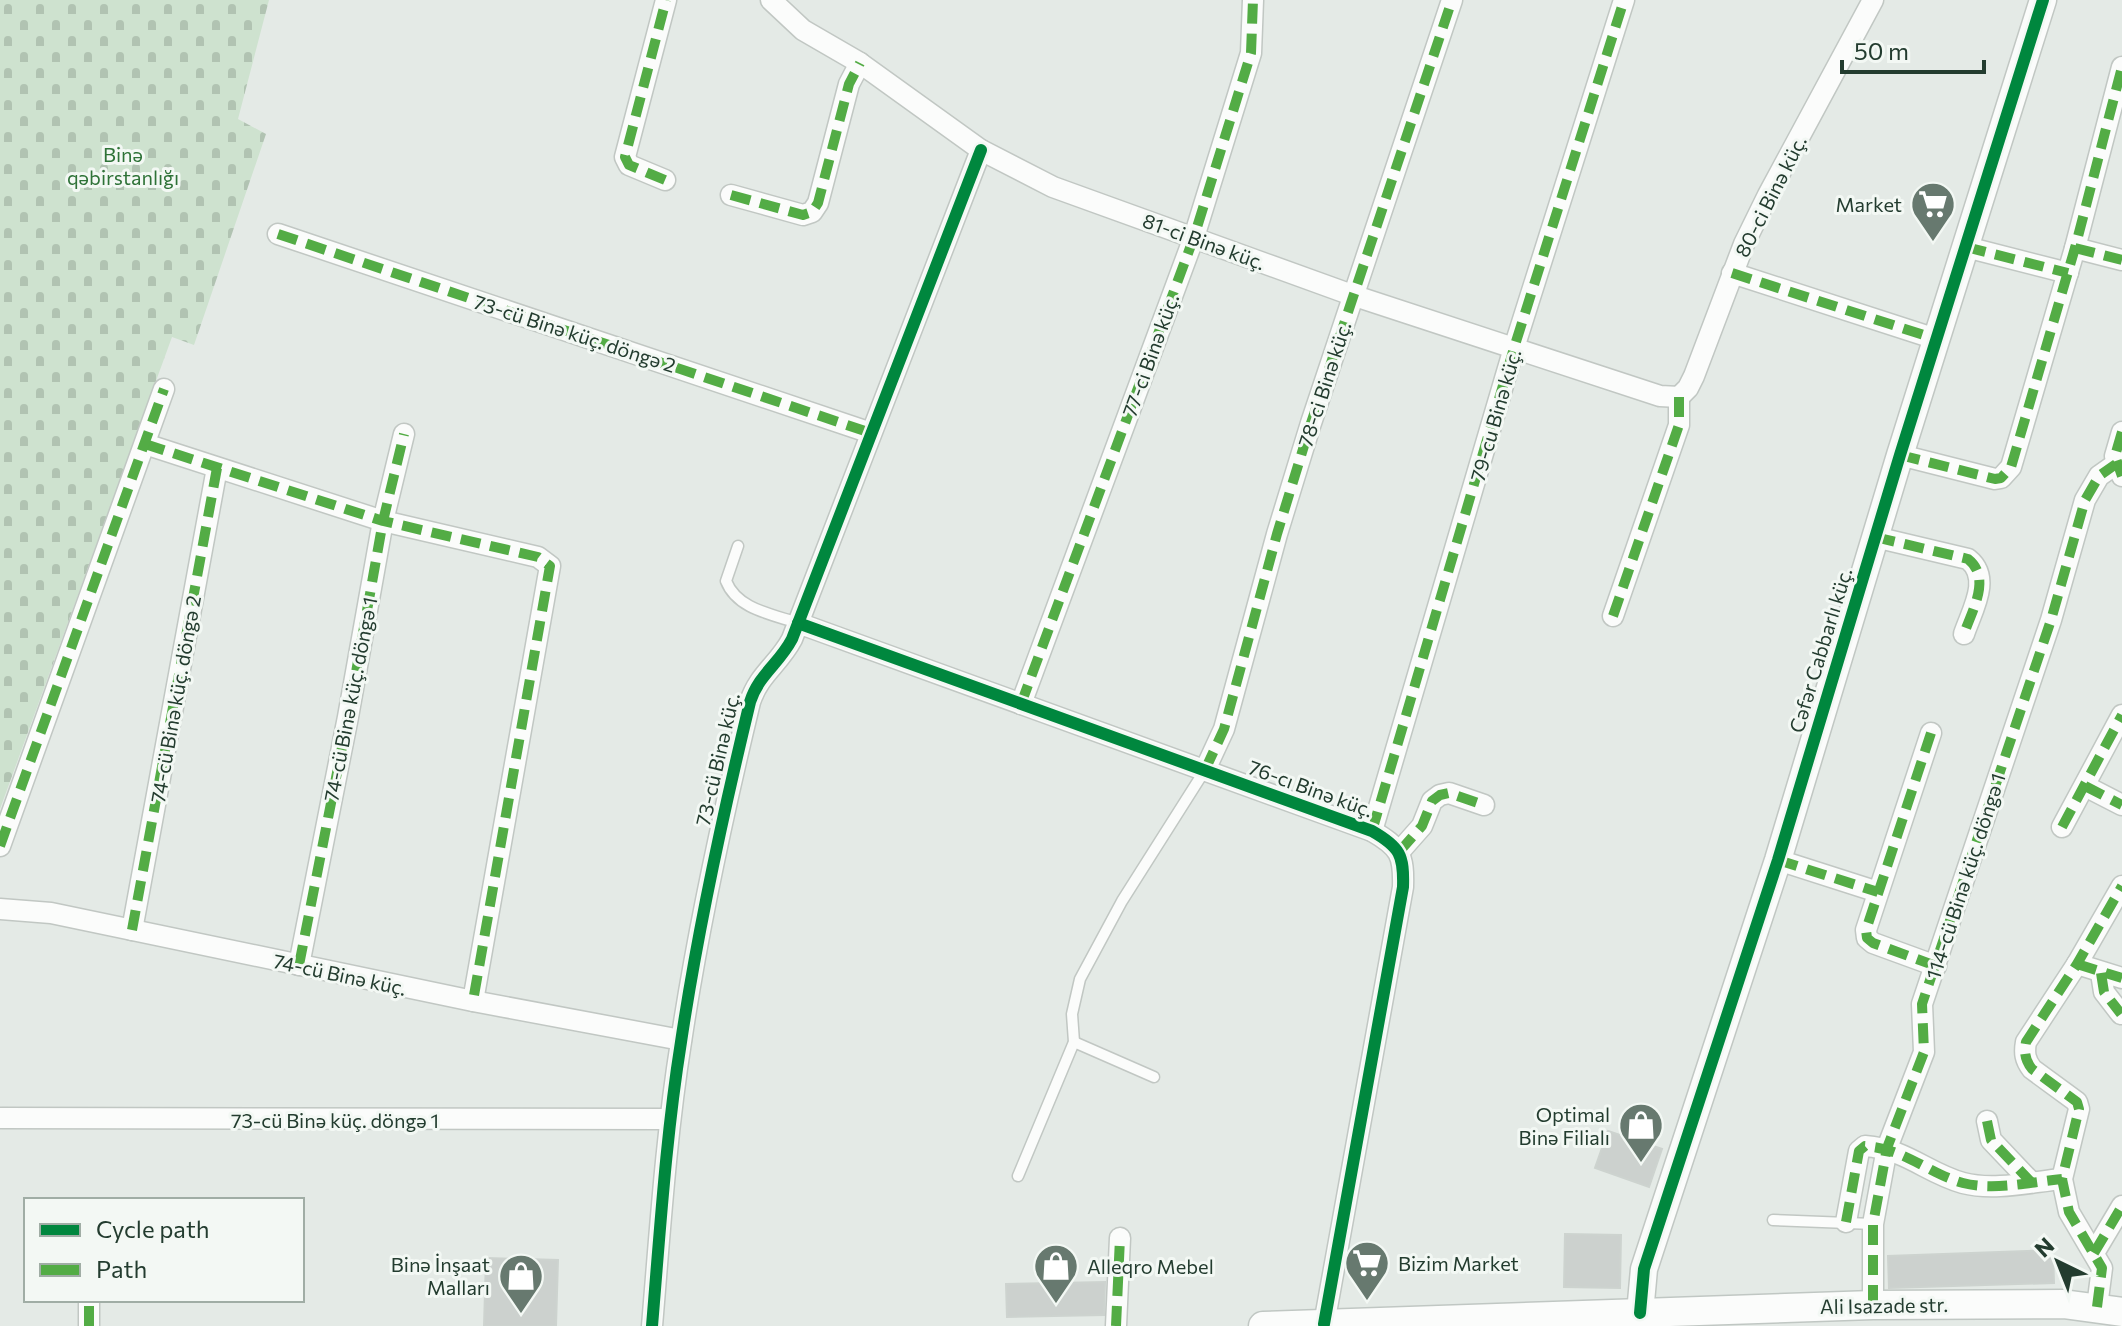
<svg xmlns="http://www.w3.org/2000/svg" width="2122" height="1326" font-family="Commissioner,sans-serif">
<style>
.cemetery{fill:url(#cemetery-stones)}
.building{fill:#ccd1ce;stroke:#cdd3cf;stroke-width:2}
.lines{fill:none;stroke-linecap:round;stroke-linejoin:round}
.service-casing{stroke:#c1c7c3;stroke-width:13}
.minor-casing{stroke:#c1c7c3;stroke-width:23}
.tertiary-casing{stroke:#c1c7c3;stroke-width:29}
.secondary-casing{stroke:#c0c7c3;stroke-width:31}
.service{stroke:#fbfcfb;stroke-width:10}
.minor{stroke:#fbfcfb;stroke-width:20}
.tertiary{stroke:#fbfcfb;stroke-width:26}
.secondary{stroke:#fbfcfb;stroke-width:28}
.quiet{stroke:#53ac45;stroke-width:10;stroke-dasharray:20 10;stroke-linecap:butt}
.cycleway-casing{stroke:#f3f8f4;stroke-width:17}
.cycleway{stroke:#00873e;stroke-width:12}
.labels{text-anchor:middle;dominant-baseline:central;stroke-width:6;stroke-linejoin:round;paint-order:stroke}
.park-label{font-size:20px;fill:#2e7237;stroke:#f3f8f4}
.street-label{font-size:20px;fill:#233c2f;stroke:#f3f8f4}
.poi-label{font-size:20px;fill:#233c2f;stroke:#f3f8f4;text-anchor:end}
</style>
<defs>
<pattern id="cemetery-stones" width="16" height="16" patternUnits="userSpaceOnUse" patternTransform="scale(2)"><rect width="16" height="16" fill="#cee2cf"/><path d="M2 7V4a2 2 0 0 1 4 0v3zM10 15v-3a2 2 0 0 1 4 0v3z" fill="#b1c3b2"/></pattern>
</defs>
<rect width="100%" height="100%" fill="#e4eae6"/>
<path class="cemetery" d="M0,0H269L238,119L266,134L194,345L172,337L0,809Z"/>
<g class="building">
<path d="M1608,1131L1662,1149L1649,1187L1595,1168Z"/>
<path d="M1565,1234L1621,1235L1620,1288L1564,1287Z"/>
<path d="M2053,1250L2054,1283L1889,1288L1888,1256Z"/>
<path d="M486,1258L558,1260L556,1326H484Z"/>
<path d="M1105,1282L1104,1315L1007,1317L1006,1284Z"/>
</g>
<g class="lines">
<g class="service-casing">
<g id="service">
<path d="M738,546L726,581C737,609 771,614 798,623"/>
<path d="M1074,1042L1154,1077"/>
<path d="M1018,1176L1074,1042L1072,1014L1080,979L1122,901L1205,770"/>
<path d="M1773,1220L1873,1224"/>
</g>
</g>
<g class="minor-casing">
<g id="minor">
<path d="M771,0L803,30L860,63L981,150L1053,187L1352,295L1660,396L1679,397"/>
<path d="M665,180L629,165L625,157L666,0"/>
<path d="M731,195L803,215L812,212L818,203L849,84L860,63"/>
<path d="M278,234L871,433"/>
<path d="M1966,247L2068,273"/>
<path d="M2075,248L2122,260"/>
<path d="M1732,273L1936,339"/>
<path d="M1679,397L1688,388L1694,376L1744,244L1768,195L1873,0"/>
<path d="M2122,432L2115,456L2122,476"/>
<path d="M145,444L383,521L538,557L550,566L473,1001"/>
<path d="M1900,455L1995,479L2001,478L2011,467L2075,248L2122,67"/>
<path d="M1875,537L1968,559C1992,578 1972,610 1964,634"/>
<path d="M1613,616L1679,425V397"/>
<path d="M798,623L1372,831C1400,847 1404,855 1403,887L1324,1324"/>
<path d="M1021,704L1194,237L1251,53L1253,0"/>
<path d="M1931,733L1866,930L1867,938L1873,943L1936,966"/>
<path d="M1205,770L1224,729L1277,534L1311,423L1452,0"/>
<path d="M2085,786L2122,805"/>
<path d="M2062,827L2122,715"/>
<path d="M1372,831L1514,348L1624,0"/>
<path d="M0,846L164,389"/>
<path d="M1399,852L1422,826L1432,801L1440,795L1449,793L1484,805"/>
<path d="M1778,860L1878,892"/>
<path d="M0,909L51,913L473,1001L681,1040"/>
<path d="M132,930L217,468"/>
<path d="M2077,964L2122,978"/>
<path d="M299,965L348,717L383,521L404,434"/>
<path d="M2101,973L2104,992L2121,1014"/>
<path d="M0,1118L670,1119"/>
<path d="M1987,1121L1991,1140L2031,1182"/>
<path d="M1846,1222L1859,1151L1865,1146C1906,1149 1927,1173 1963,1183C1994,1191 2031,1182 2062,1179"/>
<path d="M2094,1253L2122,1206"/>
<path d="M1873,1305V1224L1887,1148L1924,1052L1922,1004L2051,620L2085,500L2099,476L2116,464"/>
<path d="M2097,1307L2102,1268L2069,1212L2062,1179L2079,1109L2077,1102L2032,1069C2025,1060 2024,1053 2026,1042L2077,964L2122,886"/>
<path d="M89,1326V1300"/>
<path d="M652,1326C660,1231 666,1136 681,1042C698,928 723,814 750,702C759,674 779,664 792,639L981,150"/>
<path d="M1116,1326L1120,1238"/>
</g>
</g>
<g class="tertiary-casing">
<path id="tertiary" d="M1640,1313L1644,1269L1778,860L1900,455L2043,0"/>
</g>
<g class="secondary-casing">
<path id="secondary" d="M1263,1326L1873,1305L2063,1304L2122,1312"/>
</g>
<use href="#service" class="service"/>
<use href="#minor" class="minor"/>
<use href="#tertiary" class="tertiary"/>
<use href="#secondary" class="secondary"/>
<g class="quiet">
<path d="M665,180L629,165L625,157L666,0"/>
<path d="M731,195L803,215L812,212L818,203L849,84L860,63"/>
<path d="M278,234L871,433"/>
<path d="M1966,247L2068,273"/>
<path d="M2075,248L2122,260"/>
<path d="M1732,273L1936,339"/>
<path d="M2122,432L2115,456L2122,476"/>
<path d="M145,444L383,521L538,557L550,566L473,1001"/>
<path d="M1900,455L1995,479L2001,478L2011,467L2075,248L2122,67"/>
<path d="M1875,537L1968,559C1992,578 1972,610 1964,634"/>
<path d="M1613,616L1679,425V397"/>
<path d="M1021,704L1194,237L1251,53L1253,0"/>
<path d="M1931,733L1866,930L1867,938L1873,943L1936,966"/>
<path d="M1205,770L1224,729L1277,534L1311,423L1452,0"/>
<path d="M2085,786L2122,805"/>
<path d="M2062,827L2122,715"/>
<path d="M1372,831L1514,348L1624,0"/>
<path d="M0,846L164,389"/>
<path d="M1399,852L1422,826L1432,801L1440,795L1449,793L1484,805"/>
<path d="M1778,860L1878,892"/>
<path d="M132,930L217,468"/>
<path d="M2077,964L2122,978"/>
<path d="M299,965L348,717L383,521L404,434"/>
<path d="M2101,973L2104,992L2121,1014"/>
<path d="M1987,1121L1991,1140L2031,1182"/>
<path d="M1846,1222L1859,1151L1865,1146C1906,1149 1927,1173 1963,1183C1994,1191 2031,1182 2062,1179"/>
<path d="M2094,1253L2122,1206"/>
<path d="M1873,1305V1224L1887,1148L1924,1052L1922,1004L2051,620L2085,500L2099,476L2116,464"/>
<path d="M2097,1307L2102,1268L2069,1212L2062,1179L2079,1109L2077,1102L2032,1069C2025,1060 2024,1053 2026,1042L2077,964L2122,886"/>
<path d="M89,1326V1300"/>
<path d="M1116,1326L1120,1238"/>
</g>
<g class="cycleway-casing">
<g id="cycleway">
<path d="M798,623L1372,831C1400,847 1404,855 1403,887L1324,1324"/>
<path d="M1640,1313L1644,1269L1778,860L1900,455L2043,0"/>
<path d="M652,1326C660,1231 666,1136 681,1042C698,928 723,814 750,702C759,674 779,664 792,639L981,150"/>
</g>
</g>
<use href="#cycleway" class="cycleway"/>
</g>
<defs>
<g id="supermarket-pin" transform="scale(2.3)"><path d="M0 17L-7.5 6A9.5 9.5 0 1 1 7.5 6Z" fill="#67796f" stroke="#f3f8f4"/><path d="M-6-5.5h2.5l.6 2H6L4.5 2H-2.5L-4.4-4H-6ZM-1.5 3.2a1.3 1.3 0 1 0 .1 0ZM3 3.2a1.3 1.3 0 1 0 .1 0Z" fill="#fff"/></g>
<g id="shop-pin" transform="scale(2.3)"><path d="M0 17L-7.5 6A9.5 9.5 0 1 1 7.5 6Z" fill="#67796f" stroke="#f3f8f4"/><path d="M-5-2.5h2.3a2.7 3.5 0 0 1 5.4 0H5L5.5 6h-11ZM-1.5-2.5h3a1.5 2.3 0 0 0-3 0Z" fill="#fff"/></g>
</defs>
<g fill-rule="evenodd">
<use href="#supermarket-pin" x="1933" y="204"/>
<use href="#shop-pin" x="1641" y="1125"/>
<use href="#supermarket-pin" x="1367" y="1263"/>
<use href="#shop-pin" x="1056" y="1266"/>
<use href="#shop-pin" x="521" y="1276"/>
</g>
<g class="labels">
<g class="park-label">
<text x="123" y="154">Binə<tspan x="123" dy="23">qəbirstanlığı</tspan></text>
</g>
<g class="street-label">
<text transform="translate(1770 196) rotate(-63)">80-ci Binə küç.</text>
<text transform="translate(1204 241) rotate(20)">81-ci Binə küç.</text>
<text transform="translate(575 333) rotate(18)">73-cü Binə küç. döngə 2</text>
<text transform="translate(1150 355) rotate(-70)">77-ci Binə küç.</text>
<text transform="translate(1324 384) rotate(-72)">78-ci Binə küç.</text>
<text transform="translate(1495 415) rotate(-74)">79-cu Binə küç.</text>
<text transform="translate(1820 650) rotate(-73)">Cəfər Cabbarlı küç.</text>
<text transform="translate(175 699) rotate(-80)">74-cü Binə küç. döngə 2</text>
<text transform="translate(350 699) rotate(-79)">74-cü Binə küç. döngə 1</text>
<text transform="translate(717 759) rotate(-77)">73-cü Binə küç.</text>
<text transform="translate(1311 788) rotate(20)">76-cı Binə küç.</text>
<text transform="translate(1965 876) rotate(-72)">114-cü Binə küç. döngə 1</text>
<text transform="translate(340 974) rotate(12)">74-cü Binə küç.</text>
<text x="335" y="1120">73-cü Binə küç. döngə 1</text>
<text transform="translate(1884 1305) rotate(-1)">Ali Isazade str.</text>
</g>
<g class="poi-label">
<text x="1902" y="204">Market</text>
<text x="1610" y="1114">Optimal<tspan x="1610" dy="23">Binə Filialı</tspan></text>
<text x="1398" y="1263" text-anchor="start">Bizim Market</text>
<text x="490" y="1264">Binə İnşaat<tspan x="490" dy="23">Malları</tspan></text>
<text x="1087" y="1266" text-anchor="start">Alleqro Mebel</text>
</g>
</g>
<rect x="24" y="1198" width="280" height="104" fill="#f3f8f4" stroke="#a0ada5" stroke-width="2"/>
<rect x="40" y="1224" width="40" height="12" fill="#00873e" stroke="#a0ada5" stroke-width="2"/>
<text x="96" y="1238" font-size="24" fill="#233c2f">Cycle path</text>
<rect x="40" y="1264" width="40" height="12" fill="#53ac45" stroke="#a0ada5" stroke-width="2"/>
<text x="96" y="1278" font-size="24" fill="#233c2f">Path</text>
<g transform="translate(2058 1262) rotate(317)" stroke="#f3f8f4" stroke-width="6" paint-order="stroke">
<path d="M0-6L14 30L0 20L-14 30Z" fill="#233c2f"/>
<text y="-12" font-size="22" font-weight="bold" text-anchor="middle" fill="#233c2f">N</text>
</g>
<path d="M1842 60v12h142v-12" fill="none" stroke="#233c2f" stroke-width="4"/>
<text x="1854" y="60" font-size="24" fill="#233c2f" stroke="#f3f8f4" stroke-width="6" paint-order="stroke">50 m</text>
</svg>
